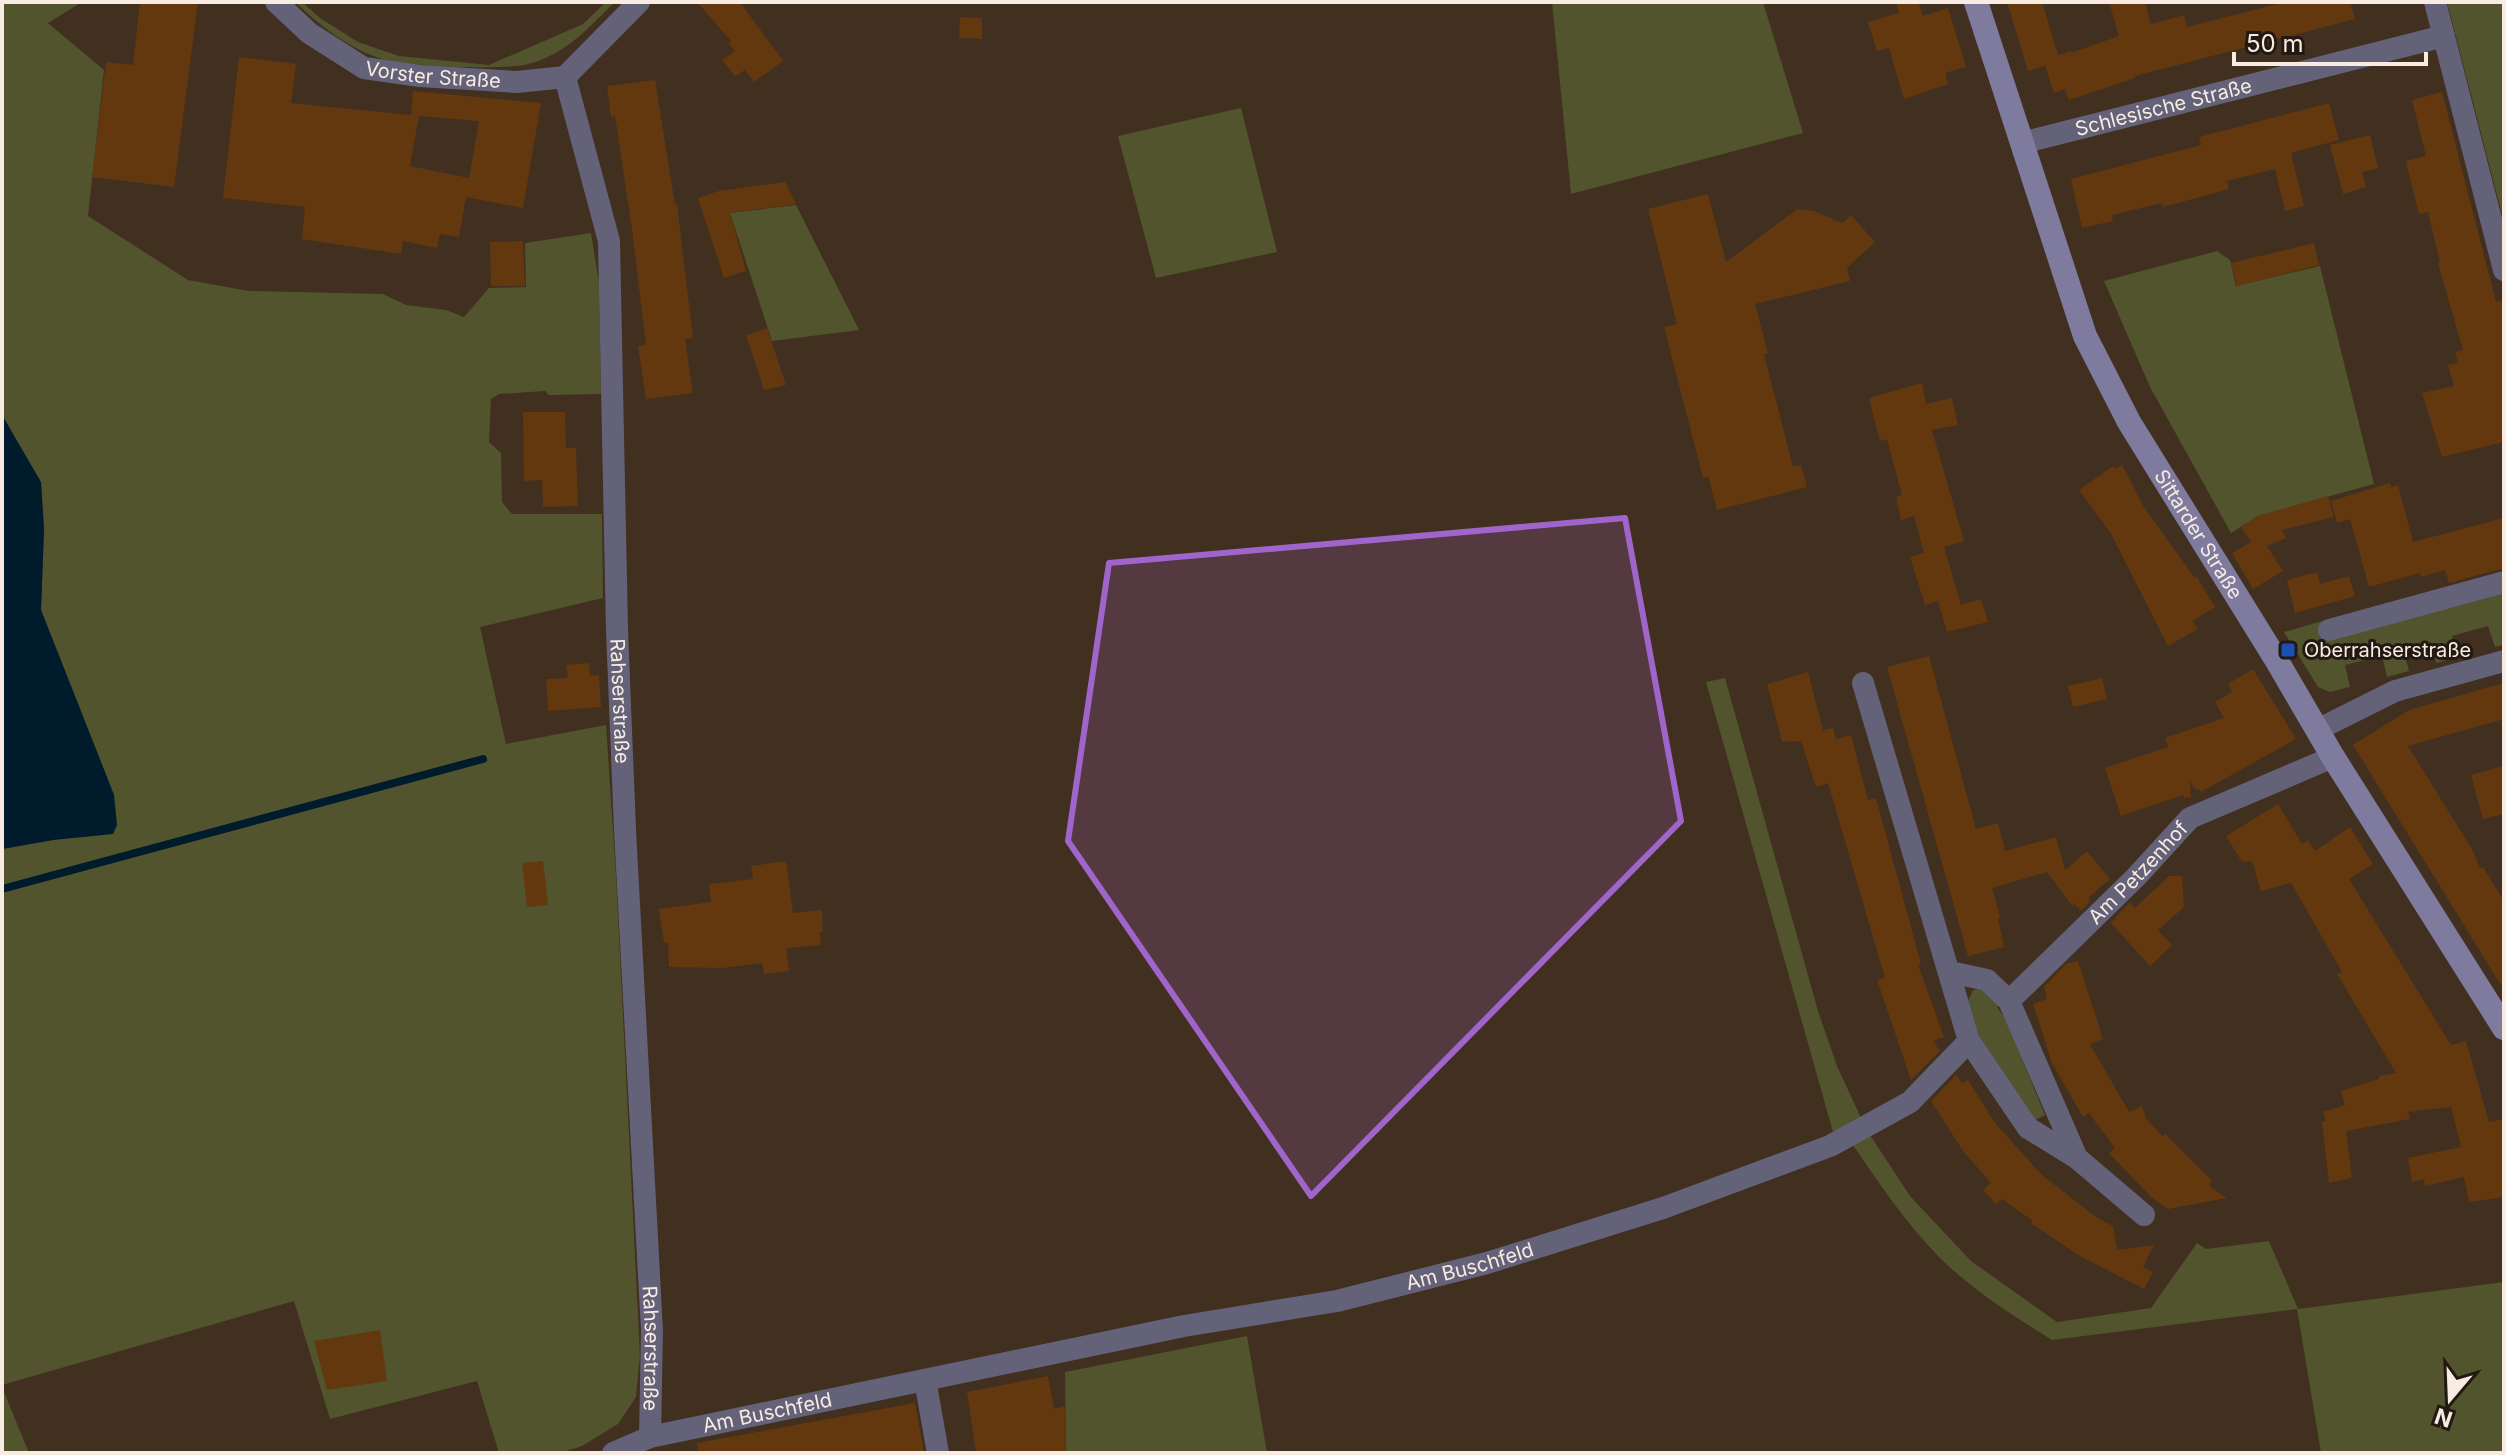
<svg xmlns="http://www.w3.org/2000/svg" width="2506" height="1455" font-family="Inter,sans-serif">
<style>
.green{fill:#51542c}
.water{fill:#001b2c}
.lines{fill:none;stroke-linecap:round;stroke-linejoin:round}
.stream{stroke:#001b2c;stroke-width:8}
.building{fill:#64380f;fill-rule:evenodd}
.street{stroke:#646279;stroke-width:22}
.secondary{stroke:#7e7b9f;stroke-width:24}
.marked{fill:#a065ca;fill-opacity:0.2;stroke:#a065ca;stroke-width:6;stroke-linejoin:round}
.transit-dot{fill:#1a4fb4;stroke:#211912;stroke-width:3}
.labels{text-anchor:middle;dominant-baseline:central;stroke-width:6;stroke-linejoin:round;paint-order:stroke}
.street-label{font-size:20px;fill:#f8ebe2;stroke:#211912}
.poi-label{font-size:20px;fill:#f8ebe2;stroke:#211912;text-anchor:start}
</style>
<rect width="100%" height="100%" fill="#412f20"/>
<g class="green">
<path d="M2,2H82L48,23L104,70L88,216L188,280L249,291L383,294L406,305L446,310L464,317L489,288L526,287L525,243L591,233L599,283L601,394L549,395L545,391L499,394L491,399L489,442L501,453L502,502L512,514H602L603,598L480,627L506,744L606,725L616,875L640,1355L636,1397L618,1424L582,1446L560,1453H499L477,1381L330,1419L294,1301L2,1385V849L53,840L114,795L41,610L44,529L41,483L2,415Z"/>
<path d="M295,2H302L320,18L358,42L399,56L489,65L583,24L606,2H615C596,20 577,42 554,54C544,59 534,63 524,65C497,70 402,67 376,57C346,46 318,24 295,2Z"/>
<path d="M1552,2H1763L1803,133L1571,194Z"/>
<path d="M2447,2H2504V222Z"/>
<path d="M1241,108L1277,252L1156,278L1118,136Z"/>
<path d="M796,205L859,330L772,341L730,213Z"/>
<path d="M2217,251L2230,260L2236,286L2320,266L2374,484L2258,516L2231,533L2150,387L2104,281Z"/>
<path d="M2504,590V645L2495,647L2488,626L2452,636L2457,657L2436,663L2431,642L2403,649L2409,671L2387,677L2382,656L2345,665L2350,687L2330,692L2318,687L2284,632L2322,621L2327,639Z"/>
<path d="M1725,678L1818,1011L1837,1066L1862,1120L1833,1132L1706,682Z"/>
<path d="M1986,988L2002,1002L1997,1007L2005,1018L2045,1115L2032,1122L1981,1042L1968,1001L1973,990Z"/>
<path d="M1870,1135L1910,1196L1971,1261L2057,1322L2151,1308L2197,1243L2206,1249L2269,1241L2298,1309L2504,1282V1453H2321L2297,1309L2052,1340C2012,1315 1972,1290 1938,1256C1905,1222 1879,1183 1852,1144Z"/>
<path d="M1247,1336L1267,1453H1066L1065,1372Z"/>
<path d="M2,1387L29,1453H2Z"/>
</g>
<path class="water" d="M2,415L41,482L44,529L41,610L114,795L117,825L113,834L53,840L2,849Z"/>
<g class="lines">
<path class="stream" d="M2,889L483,759"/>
</g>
<g class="building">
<path d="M140,2H198L174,187L92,177L106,62L133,65Z"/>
<path d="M697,2H740L783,61L754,82L745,70L735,76L722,60L735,51L729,44L731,41Z"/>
<path d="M1896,2H1918L1923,16L1948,8L1966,67L1945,73L1948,84L1904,99L1889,48L1877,51L1868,22L1899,13Z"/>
<path d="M2007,2H2042L2058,55L2071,51V53L2119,36L2109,2H2145L2151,24L2184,15L2187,27L2285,2H2350L2355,19L2135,76V78L2069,100L2065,89L2054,93L2045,66L2028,71Z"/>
<path d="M960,17L982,18V39L959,38Z"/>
<path d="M239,57L296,64L291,103L411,115L413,91L541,103L523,208L466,197L459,237L440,234L437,248L403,241L401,254L302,239L305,207L223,198ZM419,116L479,121L469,178L410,166Z"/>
<path d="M655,80L675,205L677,204L693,338L685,339L693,393L646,399L638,346L646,345L632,229L615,116L611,117L607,86Z"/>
<path d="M2442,92L2496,302L2504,300V442L2442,457L2422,393L2454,386L2448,365L2458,363L2455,352L2463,350L2438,263L2440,262L2428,212L2419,214L2406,161L2426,156L2412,100Z"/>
<path d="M2329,103L2339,140L2291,153L2304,206L2285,211L2275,169L2227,181L2229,189L2163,207L2162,203L2112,215L2113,221L2082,228L2071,179L2201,145L2199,137Z"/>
<path d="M2370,135L2378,168L2362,172L2366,187L2343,194L2330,145Z"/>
<path d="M785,182L796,204L730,213L746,271L724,278L698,198L719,191Z"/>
<path d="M1708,194L1726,262L1797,209L1814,211L1842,223L1851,215L1875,242L1847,268L1850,281L1755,304L1768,353L1764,354L1793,467L1801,465L1807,487L1717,510L1708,476L1703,478L1664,327L1677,324L1648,209Z"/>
<path d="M523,241L525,286H491L490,242Z"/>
<path d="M2314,243L2319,265L2237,286L2231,263Z"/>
<path d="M767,328L786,385L764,390L746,335Z"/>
<path d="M1922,383L1926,404L1952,398L1958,425L1932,430L1964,541L1944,547L1961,605L1981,599L1988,622L1947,632L1938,601L1925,605L1910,557L1924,553L1914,516L1901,520L1896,497L1902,495L1887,439L1880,441L1869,398Z"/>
<path d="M523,412H565L566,448H576L578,506L543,507L542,480L524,481Z"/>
<path d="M2122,465L2144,507L2195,578L2197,577L2215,607L2192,621L2198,629L2168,646L2110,532L2079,490L2113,466L2116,469Z"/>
<path d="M2390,483L2391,487L2398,485L2413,542L2504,518V568L2449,583L2445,570L2421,577L2420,573L2369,587L2350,519L2337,523L2331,501Z"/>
<path d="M2328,496L2334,517L2282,530L2286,538L2267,546L2283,571L2253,589L2232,553L2251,542L2241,527L2258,516Z"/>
<path d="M2317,572L2320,584L2349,576L2355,596L2295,613L2287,580Z"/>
<path d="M1929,656L1976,829L1998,823L2005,851L2056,837L2065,870L2087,851L2110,879L2089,897L2090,902L2081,911L2073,902V907L2047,872L1992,888L2000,917L1998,918L2004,947L1968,956L1887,667Z"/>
<path d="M589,663L590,676L599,675L601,707L548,711L546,679L568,678L566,665Z"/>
<path d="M2253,669L2296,739L2201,792L2199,789L2196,790L2190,781L2191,797L2184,798L2183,795L2121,816L2105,768L2168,747L2165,738L2224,718L2215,702L2232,692L2228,684Z"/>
<path d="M1808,672L1823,730L1833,728L1836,739L1851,735L1868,800L1876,798L1921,964L1918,965L1944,1037L1933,1041L1940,1051L1911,1080L1877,980L1885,978L1828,783L1816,787L1801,741L1782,742L1767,684Z"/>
<path d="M2102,678L2107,699L2073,707L2068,686Z"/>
<path d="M2504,683V719L2408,746L2473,851L2480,868L2483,867L2504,901V990L2353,745L2409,710Z"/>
<path d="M2504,766V814L2483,819L2471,775Z"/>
<path d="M2278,804L2302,844L2308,840L2315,851L2350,827L2373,864L2349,879L2451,1045L2466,1041L2489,1122L2504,1119V1197L2469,1202L2464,1177L2425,1186L2424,1179L2412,1182L2408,1158L2461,1147L2451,1107L2408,1112L2410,1119L2346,1131L2352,1178L2329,1183L2322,1122L2326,1121L2323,1112L2345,1105L2341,1091L2379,1079V1076L2396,1073L2337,974L2342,972L2291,883L2261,891L2252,861L2242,862L2226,836Z"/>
<path d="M543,861L548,905L527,907L522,863Z"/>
<path d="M786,861L793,913L822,910L823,932H820L821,945L786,948L789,971L764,974L762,963L722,968L669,967L668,943H664L659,909L711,902L709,884L753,879L751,866Z"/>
<path d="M2169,876H2182L2184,907L2158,930L2172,945L2150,966L2111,923L2130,902L2135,908Z"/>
<path d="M2078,961L2103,1039L2090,1044L2129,1112L2142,1106L2146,1118L2162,1136L2165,1134L2212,1181L2209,1186L2227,1198L2168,1209L2151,1197L2109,1153L2115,1148L2089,1113L2083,1117L2052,1063L2033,1004L2047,999L2044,987L2066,964Z"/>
<path d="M1956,1075L1962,1083L1968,1080L1995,1123L2042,1175L2096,1217L2113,1226L2117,1250L2154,1245L2143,1267L2153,1272L2144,1289L2078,1255L2031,1223L2033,1221L2002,1199L1996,1204L1983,1190L1991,1183L1963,1151L1931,1101Z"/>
<path d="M380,1330L387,1381L327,1390L314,1341Z"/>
<path d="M1048,1376L1054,1409L1065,1406L1066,1453H976L967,1392Z"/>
<path d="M915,1403L924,1453H698L697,1443Z"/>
</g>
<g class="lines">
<g class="street">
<path id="s1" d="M276,2L309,33L364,68L420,76L517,82L565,77"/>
<path d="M2435,2L2504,270"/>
<path id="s2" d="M565,77L609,241L617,630L625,830L652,1331L650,1437"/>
<path d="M565,77L639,2"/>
<path id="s3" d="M2022,143L2444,36"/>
<path d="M2329,630L2504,582"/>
<path d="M1863,683L1969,1041L2028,1128L2077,1158"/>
<path d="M2317,730L2395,691L2504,661"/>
<path d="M1950,972L1987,980L2009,1001L2077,1158L2144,1215"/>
<path id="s4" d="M2009,1001L2136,877L2190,818L2333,757"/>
<path d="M925,1380L938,1453"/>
<path id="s5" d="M613,1453L650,1437L1184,1326L1337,1301L1487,1263L1663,1208L1830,1146L1910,1102L1969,1041"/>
</g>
<path class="secondary" id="s6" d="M1976,2L2085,336L2129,422L2277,661L2333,757L2504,1028"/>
</g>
<path class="marked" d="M1625,518L1681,821L1311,1196L1068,841L1109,563Z"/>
<rect class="transit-dot" x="2280" y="642" width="16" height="16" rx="4"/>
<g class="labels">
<g class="street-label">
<text stroke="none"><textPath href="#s1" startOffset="180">Vorster Straße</textPath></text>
<text stroke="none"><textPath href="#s3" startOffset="146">Schlesische Straße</textPath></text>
<text stroke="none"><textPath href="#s6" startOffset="580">Sittarder Straße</textPath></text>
<text stroke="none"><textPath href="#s2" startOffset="630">Rahserstraße</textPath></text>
<text stroke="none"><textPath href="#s4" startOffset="182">Am Petzenhof</textPath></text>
<text stroke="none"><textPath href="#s5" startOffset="878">Am Buschfeld</textPath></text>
<text stroke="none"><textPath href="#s2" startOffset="1278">Rahserstraße</textPath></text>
<text stroke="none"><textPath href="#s5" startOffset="160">Am Buschfeld</textPath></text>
</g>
<g class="poi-label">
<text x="2304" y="650">Oberrahserstraße</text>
</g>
</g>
<rect width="2506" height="1455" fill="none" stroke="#f8ebe2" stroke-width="8"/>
<g transform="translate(2450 1399) rotate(199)" stroke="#211912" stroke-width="6" paint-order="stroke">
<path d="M0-6L14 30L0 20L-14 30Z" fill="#f8ebe2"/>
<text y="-12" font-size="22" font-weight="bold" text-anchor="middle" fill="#f8ebe2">N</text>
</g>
<path d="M2234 52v12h192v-12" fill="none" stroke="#f8ebe2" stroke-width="4"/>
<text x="2246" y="52" font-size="24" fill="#f8ebe2" stroke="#211912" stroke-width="6" paint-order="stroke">50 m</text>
</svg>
